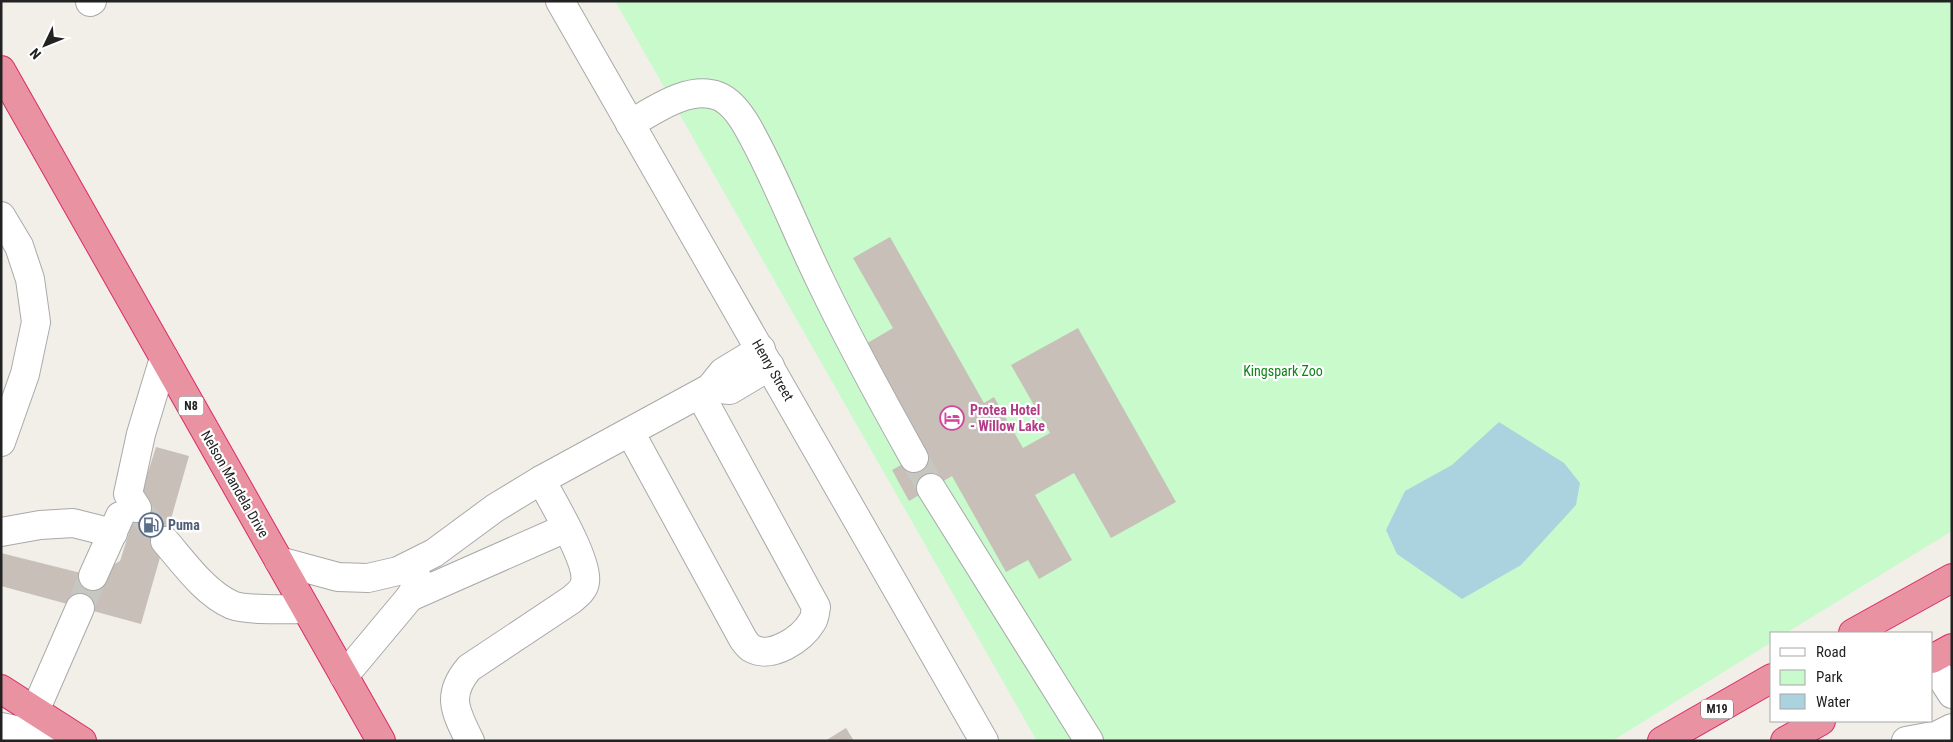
<svg xmlns="http://www.w3.org/2000/svg" width="1953" height="742" font-family="'Roboto Condensed',sans-serif">
<style>
.park{fill:#c8facc}
.water{fill:#aad3df}
.building{fill:#c7bfb8}
.lines{fill:none;stroke-linecap:round;stroke-linejoin:round}
.minor-tunnel{stroke:#c8c6c1;stroke-width:28;stroke-dasharray:28 14;stroke-linecap:butt}
.minor-casing{stroke:#a9a9a9;stroke-width:30}
.highway-casing{stroke:#dc2a67;stroke-width:30}
.minor{stroke:#fff;stroke-width:28}
.highway{stroke:#e892a2;stroke-width:28}
.labels{text-anchor:middle;dominant-baseline:central;stroke-width:4.5;stroke-linejoin:round;paint-order:stroke}
.shield{fill:#fff;stroke:#646464;stroke-width:1}
.shield-label{font-size:12px;font-weight:bold;fill:#222}
.street-label{font-size:14px;fill:#222;stroke:#fff}
.park-label{font-size:14px;fill:#0c8416;stroke:#fff}
.hotel-label{font-size:14px;font-weight:bold;fill:#b23c85;stroke:#fff;text-anchor:start}
.service-label{font-size:14px;font-weight:bold;fill:#4e5e75;stroke:#fff;text-anchor:start}
</style>
<rect width="100%" height="100%" fill="#f2efe9"/>
<path class="park" d="M615,1H1952V531L1786,633H1772V642L1612,741H1037Z"/>
<path class="water" d="M1499,422L1564,463L1580,483L1576,505L1521,565L1462,599L1397,554L1386,530L1405,491L1452,465Z"/>
<g class="building">
<path d="M890,237L984,403L994,397L1023,448L1050,433L1011,365L1078,328L1176,502L1111,538L1074,473L1035,495L1072,560L1039,579L1028,560L1006,572L952,476L909,501L892,470L919,455L859,348L893,328L853,258Z"/>
<path d="M156,447L189,456L141,624L1,586V553L93,576L120,561Z"/>
<path d="M846,728L854,741H825Z"/>
</g>
<g class="lines">
<g class="minor-tunnel">
<path d="M914,458L931,488"/>
<path d="M137,508L165,541"/>
<path d="M80,608L93,576"/>
</g>
<g class="minor-casing">
<g id="minor">
<path d="M560,1L984,741"/>
<path d="M90,2L92,1"/>
<path d="M630,124C655,110 689,85 718,96C731,101 740,114 747,126C775,175 795,229 820,280C849,341 881,399 914,458"/>
<path d="M1,216L19,246L30,279L36,322L25,374L1,442"/>
<path d="M710,388L730,390L770,366"/>
<path d="M630,432L743,639C745,642 748,646 751,648C771,660 802,639 812,622C815,618 815,612 816,607L700,394"/>
<path d="M931,488L1089,741"/>
<path d="M137,508L128,494L141,434L164,358"/>
<path d="M1,532L40,525L73,523L113,533"/>
<path d="M165,541C184,563 205,593 232,605C248,611 288,609 306,609"/>
<path d="M279,561L338,577L368,578L398,571L434,553L495,508L541,480L710,388L723,372L761,349"/>
<path d="M93,576L120,516"/>
<path d="M410,597L566,528"/>
<path d="M1932,663L1952,694"/>
<path d="M344,676L410,597L419,581"/>
<path d="M35,711L80,608"/>
<path d="M1,727L72,741"/>
<path d="M470,741C455,711 446,695 469,668L571,600C577,595 584,590 585,582C589,562 552,500 541,480"/>
<path d="M1906,741L1938,735L1952,728"/>
</g>
</g>
<g class="highway-casing">
<g id="highway">
<path d="M1,70L381,741"/>
<path d="M1853,633L1952,578"/>
<path d="M1932,659L1952,648"/>
<path d="M1,689L82,741"/>
<path d="M1662,741L1772,678"/>
<path d="M1785,741L1821,721"/>
</g>
</g>
<use href="#minor" class="minor"/>
<use href="#highway" class="highway"/>
</g>
<defs>
<g id="hotel-ring" transform="scale(1.25)"><circle r="9.5" fill="#fff" stroke="#d1479c" stroke-width="1.5"/><path d="M-6-4.5h1.5V1H6V5H4.5V3h-9V5H-6ZM-4 0a1.8 1.8 0 1 1 3.6 0ZM.5 0V-2.5h3Q6-2.5 6 0Z" fill="#d1479c"/></g>
<g id="fuel-ring" transform="scale(1.25)"><circle r="9.5" fill="#fff" stroke="#5c6f8a" stroke-width="1.5"/><path d="M-5.5-6h7V0h2V4h1.3V-2.5L3-4.5l.8-.8L6-3V5H2.5V1h-1V6h-7ZM-4.2-4.7v3.2H.2V-4.7Z" fill="#5c6f8a"/></g>
</defs>
<g fill-rule="evenodd">
<use href="#hotel-ring" x="952" y="418"/>
<use href="#fuel-ring" x="151" y="525"/>
</g>
<g class="labels">
<g class="shield">
<rect x="178.5" y="396.5" width="25" height="19" rx="4"/>
<rect x="1701" y="699.5" width="32" height="19" rx="4"/>
</g>
<g class="shield-label">
<text x="191" y="406">N8</text>
<text x="1717" y="709">M19</text>
</g>
<g class="street-label">
<text transform="translate(773 370) rotate(60)">Henry Street</text>
<text transform="translate(235 484) rotate(60)">Nelson Mandela Drive</text>
</g>
<g class="park-label">
<text x="1283" y="371">Kingspark Zoo</text>
</g>
<g class="hotel-label">
<text x="970" y="410">Protea Hotel<tspan x="970" dy="16">- Willow Lake</tspan></text>
</g>
<g class="service-label">
<text x="168" y="525">Puma</text>
</g>
</g>
<rect width="1953" height="742" fill="none" stroke="#222222" stroke-width="5"/>
<rect x="1770" y="632" width="162" height="90" fill="#ffffff" stroke="#a7a7a7"/>
<rect x="1780" y="648" width="25" height="8" fill="#ffffff" stroke="#a7a7a7"/>
<text x="1816" y="657" font-size="15" fill="#222222">Road</text>
<rect x="1780" y="670" width="25" height="15" fill="#c8facc" stroke="#a7a7a7"/>
<text x="1816" y="682" font-size="15" fill="#222222">Park</text>
<rect x="1780" y="694" width="25" height="15" fill="#aad3df" stroke="#a7a7a7"/>
<text x="1816" y="707" font-size="15" fill="#222222">Water</text>
<g transform="translate(45 45) rotate(227)" stroke="#ffffff" stroke-width="4" paint-order="stroke">
<path d="M0-4L9 19L0 12L-9 19Z" fill="#222222"/>
<text y="-8" font-size="14" font-weight="bold" text-anchor="middle" fill="#222222">N</text>
</g>
</svg>
